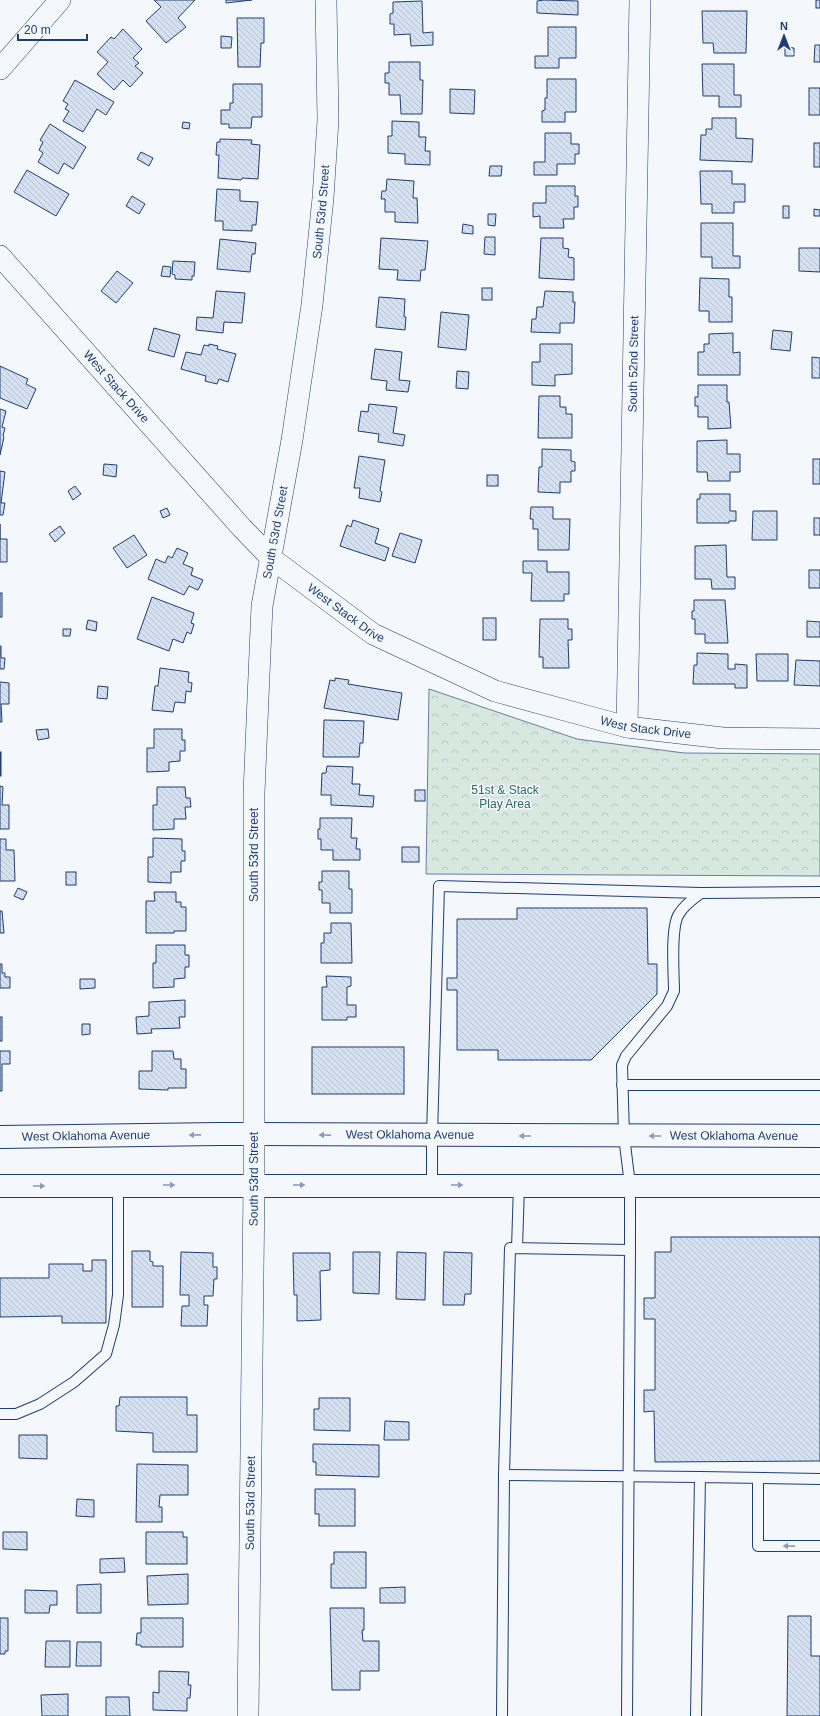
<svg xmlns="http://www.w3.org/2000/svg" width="820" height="1716" font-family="Arial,sans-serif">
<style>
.park{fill:url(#park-crowns);stroke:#687fa3}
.building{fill:url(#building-back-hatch);stroke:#1d3f73}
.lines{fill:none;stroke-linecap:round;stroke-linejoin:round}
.lane-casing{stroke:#1d3f73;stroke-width:12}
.street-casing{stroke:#1d3f73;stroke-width:22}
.secondary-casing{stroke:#1d3f73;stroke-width:24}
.lane{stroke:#f4f7fb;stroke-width:10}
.street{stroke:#f4f7fb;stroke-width:21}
.secondary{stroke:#f4f7fb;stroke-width:22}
.oneway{fill:#889bb7}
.labels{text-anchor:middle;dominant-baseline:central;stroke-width:3;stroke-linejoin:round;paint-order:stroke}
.street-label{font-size:12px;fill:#1d3f73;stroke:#f4f7fb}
.park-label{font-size:12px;fill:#2c6c60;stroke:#f4f7fb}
</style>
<defs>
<pattern id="park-crowns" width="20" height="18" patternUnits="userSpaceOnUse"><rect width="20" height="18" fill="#d7e8df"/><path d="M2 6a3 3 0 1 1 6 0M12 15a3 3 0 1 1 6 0" fill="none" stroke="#b8c8c3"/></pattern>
<pattern id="building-back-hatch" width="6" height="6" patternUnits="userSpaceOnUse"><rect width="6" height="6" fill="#d5e0f0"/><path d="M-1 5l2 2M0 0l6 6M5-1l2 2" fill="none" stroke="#b6c1d1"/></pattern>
</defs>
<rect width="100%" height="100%" fill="#f4f7fb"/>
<path class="park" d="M429,689L577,739L684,753L820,754V876L426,874Z"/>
<g class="building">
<path d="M154,0H195L178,18L186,27L166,43L146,21L161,7Z"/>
<path d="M226,0H252L226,3Z"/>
<path d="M544,0L578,1V15L537,13V1Z"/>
<rect x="816" y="0" width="4" height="8"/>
<path d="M422,1L423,33L433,32V45L411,46L410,34L394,35V24H390V14L393,13V2Z"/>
<path d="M702,11H747L746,53H714L713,43H703Z"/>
<path d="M237,18H264V43H261L260,67H238Z"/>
<path d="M548,27H576V58H559V68H535V56H548Z"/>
<path d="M123,29L142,49L133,58L139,63L135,66L143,73L130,87L123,80L114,90L97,74L108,62L97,52L111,37L114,39Z"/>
<path d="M221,36L232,37L231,48H221Z"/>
<path d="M815,45H820V62H814Z"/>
<path d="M785,47L794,48V56H785Z"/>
<path d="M389,62H420V80H423L422,114H401L400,95H389V83H385V73H389Z"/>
<path d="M702,64H734V95H741V107H719V96H703Z"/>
<path d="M547,79H576V112H565V122H542V111L545,110V98H547Z"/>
<path d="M75,80L114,102L106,115L97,109L83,132L63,121L69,111L65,109L68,104L63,101Z"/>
<path d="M233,84H262V117H252L251,128H229V124H221V110H230V103H233Z"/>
<rect x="809" y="88" width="11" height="27"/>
<path d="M450,89L475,90L474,114L450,113Z"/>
<path d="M712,118H736V138L753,139L752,162L700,160L701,135H706V129H712Z"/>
<path d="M392,121L419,122V137H426L425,151H430V165L405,164V154L388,153V136H392Z"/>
<path d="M183,122L190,123L189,129L182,128Z"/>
<path d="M50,124L86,147L73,169L64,163L58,174L38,162L43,153L39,150L43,142L40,140Z"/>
<path d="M545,133H571V144H579V154H575V164H557V175H534V162H545Z"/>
<path d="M220,139L252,140L251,144L260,145L258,179L242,178L241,180L218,178L219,155H216L217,142H220Z"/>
<rect x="814" y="143" width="6" height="24"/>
<path d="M141,152L153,158L149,166L137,159Z"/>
<path d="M490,166H502L501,176H489Z"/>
<path d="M27,170L69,194L56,216L14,192Z"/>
<path d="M700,171H732V184H745V202H734V213H712V204H701Z"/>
<path d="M387,179L414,181L413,198H417L418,223L395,222V212H385V199H381L382,191H386Z"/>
<path d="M546,186H575V196H578V207H574V219H563L564,228H540V216L533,217V203H546Z"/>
<path d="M217,189L240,190V201L258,202L256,225H252V231L223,230V221H215Z"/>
<path d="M132,196L145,204L139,214L126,206Z"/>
<rect x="783" y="206" width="6" height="12"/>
<path d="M814,209L820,210V216H814Z"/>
<path d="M488,214H496L495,226L488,225Z"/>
<path d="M701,223H733V256H740V268H712V257H701Z"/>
<path d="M463,224L473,226V234L462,233Z"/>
<path d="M485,237H495V255L484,254Z"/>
<path d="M381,238L428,241L425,270H421L420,281L397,280L398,270L379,269Z"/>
<path d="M541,238H563V248L569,249L568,257L574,258V280L539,278Z"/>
<path d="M220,239L256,243L255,254H252L250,272L217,269Z"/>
<path d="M799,248H820V272L799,271Z"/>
<path d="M173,261L195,262L194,276H192V280L175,279V275L172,274Z"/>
<path d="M163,266L171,267L170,277L161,276Z"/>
<path d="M117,271L133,283L116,303L101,291Z"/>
<path d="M700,278L729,279V297H732V322H709V311H699Z"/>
<rect x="482" y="288" width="10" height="12"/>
<path d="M216,291L245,293L242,323L224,322L223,333L196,330L197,317L213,318Z"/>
<path d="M545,291L573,292V302H575L574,323H560V333L531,332L532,319H536L537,307H543Z"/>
<path d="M379,297L405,299L404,317H406L405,330L376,327Z"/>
<path d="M441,312L469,315L466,350L438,347Z"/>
<path d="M154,328L180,335L174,357L148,350Z"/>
<path d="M773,330L792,332L790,351L771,349Z"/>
<path d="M733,333V353L740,352V375H698V352H704V344H709V334Z"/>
<path d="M209,344L218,346L217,349L236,354L228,382L219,379L217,384L205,381L206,376L181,369L186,352L201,355L204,345L209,346Z"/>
<path d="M540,344H572V374L555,375V386L532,385V362H540Z"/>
<path d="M375,349L402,352L399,380L410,381L408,392L386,390L387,381L371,379Z"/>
<path d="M812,357L820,358V378H812Z"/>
<path d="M0,366L28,379L26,384L36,389L27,409L0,398Z"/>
<path d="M457,371L469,372L468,389L456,388Z"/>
<path d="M698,385H727V402H729L731,428L708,429V417H698V406H695V397H698Z"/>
<path d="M539,396H560V407H566V414H572V438H538Z"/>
<path d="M369,404L397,407L393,433L405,435L403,446L378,442L379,434L358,431L361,411L368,412Z"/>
<path d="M0,409L6,411L2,427L5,428L3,436L4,437L0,455Z"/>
<path d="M727,440V454H740V472H730V481H708L707,472H697V441Z"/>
<path d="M542,449L571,450V461L575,462V471H571V482H560V493L538,492L539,467H542Z"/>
<path d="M359,456L385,460L380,491L382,492L380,502L359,498L360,488H354Z"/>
<rect x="813" y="459" width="7" height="25"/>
<path d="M104,464L117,465L116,477L103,475Z"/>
<path d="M0,471L5,472L1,503H5L3,515H0Z"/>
<rect x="487" y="475" width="11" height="11"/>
<path d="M75,486L81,494L73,500L68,491Z"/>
<path d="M700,494H730V511H736V521H729V523H697V499H700Z"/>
<path d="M531,507H553V519H570L569,550H538V529H533V519H530Z"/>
<path d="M167,508L170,515L163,518L160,511Z"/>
<path d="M753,511H777V540H752Z"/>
<rect x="814" y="518" width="6" height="17"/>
<path d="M353,520L379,529L375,543L389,548L385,561L340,546L347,525L351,527Z"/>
<path d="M0,524V539H7V562H0Z"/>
<path d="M60,526L65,533L55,542L49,534Z"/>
<path d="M400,533L422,540L415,563L392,556Z"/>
<path d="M134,535L147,555L127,568L113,548Z"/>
<path d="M726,545L727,577H735V589H712L711,579H695V546Z"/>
<path d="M177,548L188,553L183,564L193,568L191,575L203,580L198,590L189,586L184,595L148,579L156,559L165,563L168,556L172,558Z"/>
<path d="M523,561H547V572H569V594H564V601H531L532,573H523Z"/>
<rect x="809" y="570" width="11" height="18"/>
<rect x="0" y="593" width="2" height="24"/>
<path d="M152,597L194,613L191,623L194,624L191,634L187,632L183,643L173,639L169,651L137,639Z"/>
<path d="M694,600H725L728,643H705V634H695V619H692V611H694Z"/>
<rect x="483" y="618" width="13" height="22"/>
<path d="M540,619H568V629H572V640H568L569,668H543V657H539Z"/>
<path d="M88,620L97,622L96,631L86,629Z"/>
<path d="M807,621L820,622V637H807Z"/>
<path d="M63,629H71L70,636H63Z"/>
<path d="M0,646H1V658H5L4,669H0Z"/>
<path d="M697,653L728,654V669H735V664L747,665V688H735V684H693L694,665H697Z"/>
<path d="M756,654H788V681H757Z"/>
<path d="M796,660L820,661V686L794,685Z"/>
<path d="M160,668L189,672L188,682L192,683L191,692L186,691L185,703L175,702L173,712L152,710L155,686H158Z"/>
<path d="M335,678L349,680L348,684L402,693L398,720L324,708L330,680L335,681Z"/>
<path d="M0,682L9,683V704H1L2,722H0Z"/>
<path d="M98,686L108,687L107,699L97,698Z"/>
<path d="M324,720L364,721L363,743H360L359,757H323Z"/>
<path d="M48,729L49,738L38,740L36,730Z"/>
<path d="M154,729H182V740H185V751H180V761L169,762V771L147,772V748H154Z"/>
<rect x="0" y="752" width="1" height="24"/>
<path d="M327,766L353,767L352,784H360L359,795L374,796L373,807L331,805V795H321L322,773H326Z"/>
<path d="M0,786L3,787L2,805H9V829H0Z"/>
<path d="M157,787H185L186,798H190L191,807H185L186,819H174V829L153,830V805H157Z"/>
<rect x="415" y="790" width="10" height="11"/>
<path d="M320,818H352L351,838H357L356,849H360V860H333V850H321V839H318V829H320Z"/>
<path d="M153,838L182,839V851H185V861H181V872H171V883L148,882V857H153Z"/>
<path d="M0,839H6V850H14L15,881H0Z"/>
<rect x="402" y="847" width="17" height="15"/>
<path d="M322,871H349V889H352V913H330V903H322V890H319V882H322Z"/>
<rect x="66" y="872" width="10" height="13"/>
<path d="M18,888L27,892L23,900L14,896Z"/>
<path d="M154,892H176V902H181V907H186V931H174V933H146V901H155Z"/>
<path d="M517,908H647L648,964H657V994L591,1060H498V1050H457V990H447V978H457V919H517Z"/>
<path d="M0,911H2L4,933H0Z"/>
<path d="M331,923H351L352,963H321V943H324V933H331Z"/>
<path d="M156,945H185V955H189V967H185V978L174,979V987L153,988V963H156Z"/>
<path d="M0,964H2V973H5V977H10V988H0Z"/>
<path d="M326,976L351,977V986L347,987V1005H356V1017H347V1020H322V987H327Z"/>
<path d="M80,979H95V988L80,989Z"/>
<path d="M185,1000V1017H179L180,1028L151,1029L152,1033L137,1034L136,1017L149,1016V1002Z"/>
<rect x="0" y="1017" width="2" height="24"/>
<path d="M82,1024H90V1034L82,1035Z"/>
<rect x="312" y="1047" width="92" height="47"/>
<path d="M0,1051H10V1064H2V1091H0Z"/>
<path d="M152,1051H173L174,1059H181V1069H186V1088H168V1090L139,1089V1071H152Z"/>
<path d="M671,1237H820V1461L655,1462L654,1411L644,1412V1390H655V1319H644V1298H655V1252H671Z"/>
<path d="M132,1251H150V1261L153,1262V1266H163V1307H132Z"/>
<path d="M181,1252L213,1253V1267H217V1279H214L213,1296H204V1305H208L207,1326H181L182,1306H189V1295H180Z"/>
<path d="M353,1252H380L379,1294L353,1293Z"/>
<path d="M397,1252L426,1253L425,1300L396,1299Z"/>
<path d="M444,1252L472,1253L471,1294H465L464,1305H443Z"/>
<path d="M293,1253H330V1270L320,1271L321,1320L297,1321V1295H294Z"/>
<path d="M92,1260H106V1323H62V1316L0,1317V1278H49V1264H83V1271H92Z"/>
<path d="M120,1397H187V1415H197V1452H153V1433L116,1431V1406H119Z"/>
<path d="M319,1398H350V1431L314,1430V1409H319Z"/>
<path d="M385,1421L409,1422V1440H384Z"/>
<path d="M19,1435H47V1459L19,1458Z"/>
<path d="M313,1444L379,1445V1477L316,1475V1462H313Z"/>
<path d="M137,1464L188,1465V1495H160L159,1507H162V1522H136Z"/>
<path d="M315,1489H355V1526H319V1514H315Z"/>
<path d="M77,1499L94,1500V1517L76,1516Z"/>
<path d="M3,1532H27V1550L3,1549Z"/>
<path d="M146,1532H183V1537H187V1564H146Z"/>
<path d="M334,1552H366V1588H331V1564H334Z"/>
<path d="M124,1558L125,1572L100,1573V1559Z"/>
<path d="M188,1574V1604L148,1605L147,1576Z"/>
<path d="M101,1584V1613H77V1585Z"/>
<path d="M405,1587V1603H380V1588Z"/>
<path d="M25,1590L57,1591V1605H50L49,1613H25Z"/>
<path d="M330,1608H364V1630H362L363,1641H379V1671H360V1690H332Z"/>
<path d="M788,1616H811V1656H820V1716H787Z"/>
<path d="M0,1618H8V1651H5V1654H0Z"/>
<path d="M141,1618H183V1647H141V1645H136L137,1633H141Z"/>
<path d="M46,1641H70V1667H45Z"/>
<path d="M77,1642H101V1666H76Z"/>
<path d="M159,1671L189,1672L188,1685H191L190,1698H187V1711L153,1710V1692L159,1693Z"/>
<path d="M68,1694V1716H42L41,1695Z"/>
<path d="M106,1697H129L130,1716H106Z"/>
</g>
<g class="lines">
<g class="lane-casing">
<g id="lane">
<path d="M622,1085H820"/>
<path d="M432,1185V1136L439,886L701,893"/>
<path d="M517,1248L519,1185"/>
<path d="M0,1414H16L40,1404L74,1382L106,1354L114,1325L118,1295V1186"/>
<path d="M504,1475L700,1477"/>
<path d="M758,1478V1546H820"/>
<path d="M502,1716L504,1475L510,1248L630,1250"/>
<path d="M627,1716L630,1250V1185L624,1136L622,1065L626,1056L667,1006L674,991C674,974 670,927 679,914C684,905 693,899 701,893L820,892"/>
<path d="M696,1716L700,1477L820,1479"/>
</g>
</g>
<g class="street-casing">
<g id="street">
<path d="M0,69L60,0"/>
<path id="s1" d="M0,256L242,528L271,558L373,634L495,691L627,727L723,738L820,739"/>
<path id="s2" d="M627,727L640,0"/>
<path id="s3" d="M248,1716L254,1185V793L259,675L262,606L292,440L312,305L323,198L328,120L326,0"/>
</g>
</g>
<g class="secondary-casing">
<g id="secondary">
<path id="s4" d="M0,1137L219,1134L820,1136"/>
<path d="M0,1186H820"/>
</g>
</g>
<use href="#lane" class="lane"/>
<use href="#street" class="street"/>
<use href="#secondary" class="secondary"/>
</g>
<defs><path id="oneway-solid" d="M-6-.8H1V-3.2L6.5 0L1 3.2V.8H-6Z"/></defs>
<g class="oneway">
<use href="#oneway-solid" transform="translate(195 1135) rotate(179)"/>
<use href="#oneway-solid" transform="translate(325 1135) rotate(-179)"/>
<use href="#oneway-solid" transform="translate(525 1136) rotate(180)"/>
<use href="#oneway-solid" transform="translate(655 1136) rotate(-180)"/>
<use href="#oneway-solid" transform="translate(169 1185)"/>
<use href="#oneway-solid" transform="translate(299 1185)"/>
<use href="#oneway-solid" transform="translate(457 1185)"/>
<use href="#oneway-solid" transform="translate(39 1186)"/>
<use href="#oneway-solid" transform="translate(789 1546) rotate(-179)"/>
</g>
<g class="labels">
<g class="street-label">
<text stroke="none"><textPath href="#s3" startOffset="1509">South 53rd Street</textPath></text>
<text stroke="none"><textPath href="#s2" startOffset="363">South 52nd Street</textPath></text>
<text stroke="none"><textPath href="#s1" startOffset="175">West Stack Drive</textPath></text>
<text stroke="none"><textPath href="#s3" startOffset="1185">South 53rd Street</textPath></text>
<text stroke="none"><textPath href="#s1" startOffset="499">West Stack Drive</textPath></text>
<text stroke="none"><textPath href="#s1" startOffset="823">West Stack Drive</textPath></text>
<text transform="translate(254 855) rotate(-90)">South 53rd Street</text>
<text stroke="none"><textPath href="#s4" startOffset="86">West Oklahoma Avenue</textPath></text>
<text stroke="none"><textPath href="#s4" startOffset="410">West Oklahoma Avenue</textPath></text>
<text stroke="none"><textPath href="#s4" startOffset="734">West Oklahoma Avenue</textPath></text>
<text stroke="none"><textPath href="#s3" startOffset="537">South 53rd Street</textPath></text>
<text stroke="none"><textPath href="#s3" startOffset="213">South 53rd Street</textPath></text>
</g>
<g class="park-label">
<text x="505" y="790">51st &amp; Stack<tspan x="505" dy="14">Play Area</tspan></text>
</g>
</g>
<g transform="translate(784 36)" stroke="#f4f7fb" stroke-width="3" paint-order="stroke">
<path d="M0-3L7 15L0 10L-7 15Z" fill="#1d3f73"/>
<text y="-6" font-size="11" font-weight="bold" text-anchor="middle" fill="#1d3f73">N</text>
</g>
<path d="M18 34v6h69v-6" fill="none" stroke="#1d3f73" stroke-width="2"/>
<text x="24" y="34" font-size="12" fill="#1d3f73" stroke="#f4f7fb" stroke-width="3" paint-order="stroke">20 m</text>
</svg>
